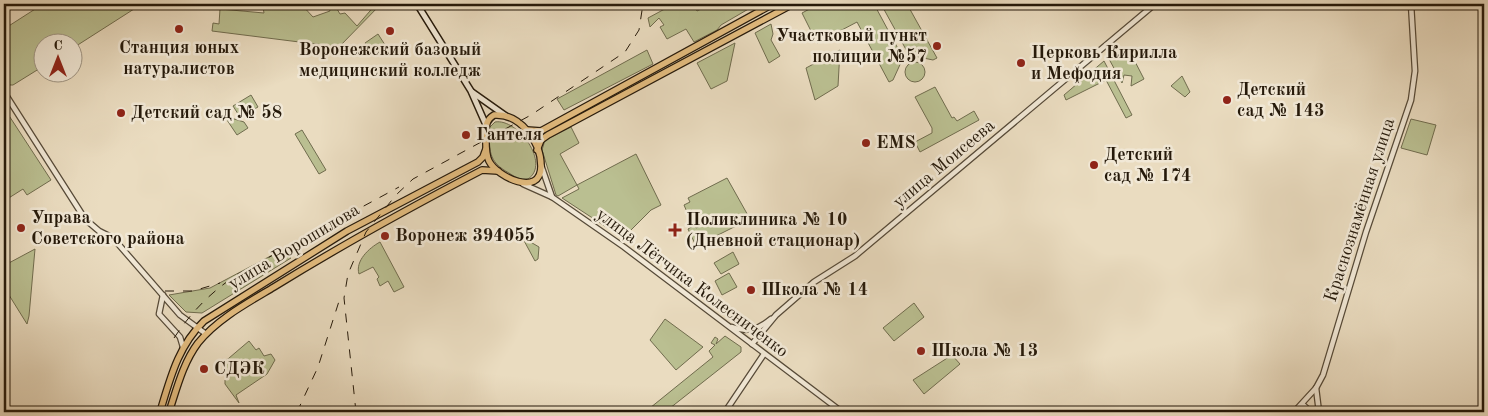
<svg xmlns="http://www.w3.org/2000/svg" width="1488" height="416" font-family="'Old Standard TT',serif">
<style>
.green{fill:#babf91;stroke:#706c4e}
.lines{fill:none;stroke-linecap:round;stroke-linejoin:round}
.tertiary-casing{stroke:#564a38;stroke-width:7}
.secondary-casing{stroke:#25190a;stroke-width:8}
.primary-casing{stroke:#25190a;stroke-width:8}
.tertiary{stroke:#f1e8d6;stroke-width:4.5}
.secondary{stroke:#f1e8d6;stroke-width:5}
.primary{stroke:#e5be80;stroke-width:5.5}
.rail{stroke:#25190a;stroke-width:1;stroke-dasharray:9 9;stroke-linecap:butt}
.poi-dot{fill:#8f2418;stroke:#f1e8d6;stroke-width:2}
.labels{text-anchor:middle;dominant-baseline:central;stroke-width:5;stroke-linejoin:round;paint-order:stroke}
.poi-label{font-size:18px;font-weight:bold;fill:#25190a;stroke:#f1e8d6;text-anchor:start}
.street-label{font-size:18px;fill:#25190a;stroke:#f1e8d6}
</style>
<rect width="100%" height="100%" fill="#eadcc0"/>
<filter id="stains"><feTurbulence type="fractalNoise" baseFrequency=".004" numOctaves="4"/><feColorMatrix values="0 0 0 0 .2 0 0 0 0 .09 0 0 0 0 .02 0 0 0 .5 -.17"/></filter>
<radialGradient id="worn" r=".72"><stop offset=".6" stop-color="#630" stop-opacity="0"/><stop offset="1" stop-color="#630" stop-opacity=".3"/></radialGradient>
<g class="green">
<path d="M43,4H131L134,9L73,48L72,42H42V67L13,85H10L4,75V29Z"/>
<path d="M258,4H301L313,17L330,11L328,4H334L340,14L345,13L357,26L376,4H381L339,47L212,31L213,23L219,24L220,9L264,13L263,7Z"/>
<path d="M674,4H693L697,11L711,4H757L721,25L717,30L694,42L686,29L667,39L660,27L664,25L659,18L650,27L648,18Z"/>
<path d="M819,4H874L903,58L893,80L889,82L857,22L817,43L802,13Z"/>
<path d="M881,4H907L937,58L933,60L909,55Z"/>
<path d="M771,24L773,34L771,40L780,56L769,63L755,33Z"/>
<path d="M378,34L387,48L374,56L365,43Z"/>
<path d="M735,43L727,81L711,89L697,63Z"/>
<path d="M1128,48L1144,79L1131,86L1132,76L1124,75L1122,83L1109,59Z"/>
<path d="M647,50L653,64L564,110L557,99Z"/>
<path d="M840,50L838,86L815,100L806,68Z"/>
<path d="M1104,61L1132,115L1126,118L1106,80L1066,100L1064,95Z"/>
<circle cx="915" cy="72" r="10"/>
<path d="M1182,76L1190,92L1185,97L1171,86Z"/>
<path d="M935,87L952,118L954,117L957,121L974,111L979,120L920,152L915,142L932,133V128L915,97Z"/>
<path d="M251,95L258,107L240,117L233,106Z"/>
<path d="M4,108L51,180L27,195L23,189L4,201Z"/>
<path d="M231,118L244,122L248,128L237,135L227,120Z"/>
<path d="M1411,119L1436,125L1427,155L1401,148Z"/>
<path d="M495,122C518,118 551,164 528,179C520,180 515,177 509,173C487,161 490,150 489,128Z"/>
<path d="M571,127L579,143L560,154L577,185L636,154L661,205L651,210L623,238L562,198L579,189L577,185L558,196L556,195L542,150L545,140Z"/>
<path d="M302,130L326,170L319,174L295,134Z"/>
<path d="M727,178L750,219L696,246L688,229L695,225L696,228L700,226L692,210L687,212L684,205L690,202L688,198Z"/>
<path d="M522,237L539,247L538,259L535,261Z"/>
<path d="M380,242L404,287L394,292L388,281L380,286L377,279L379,277L373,267L359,274C355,261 369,248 380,242Z"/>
<path d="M35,249L29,316L27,324L4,287V259L7,264Z"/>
<path d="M282,250L291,258L202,313L186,312L169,295L210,288Z"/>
<path d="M733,252L739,264L721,274L714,263Z"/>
<path d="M729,273L737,287L722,295L715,281Z"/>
<path d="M914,303L924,317L894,341L883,328Z"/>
<path d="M665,319L703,347L676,370L650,340Z"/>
<path d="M725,336L741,347V352L665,412H645L713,357L709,351L715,345L711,343L715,337L718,339L716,344Z"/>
<path d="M249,341L256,350L259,348L264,356L271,354L275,360L267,374L236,395L239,403L225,384V380L230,377L222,364Z"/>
<path d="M952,355L960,364L924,394L913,380Z"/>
</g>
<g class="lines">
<g class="tertiary-casing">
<g id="tertiary">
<path d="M4,92L85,219L99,231L113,238L180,315L206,334"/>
<path d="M541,165L552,197"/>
<path d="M523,184L552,197L624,247L842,412"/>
<path d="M163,295L159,314L180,337L183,347"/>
<path d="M732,327C747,333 759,329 771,319"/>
<path d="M752,344L776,315L814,282L855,256L1155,4"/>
<path d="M1316,388L1319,412"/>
<path d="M1302,404L1311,412"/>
<path d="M725,412L764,354"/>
<path d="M1294,412L1316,388L1323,375L1366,232L1411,100L1415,71L1411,4"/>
</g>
</g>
<g class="secondary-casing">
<g id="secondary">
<path d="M417,4L471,91L486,125"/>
<path d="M472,92L506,116"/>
</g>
</g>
<g class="primary-casing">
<g id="primary">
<path d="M494,115C520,113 541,142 541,166C541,198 497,177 489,161C485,153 486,143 486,135C486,125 486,120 494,115Z"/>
<path d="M527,130L541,131L773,4"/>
<path d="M537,150L541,140L548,135L793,4"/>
<path d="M160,412C170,379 178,346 204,321L347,231L478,162L483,157L486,149"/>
<path d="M169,412C177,388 183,363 198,343C217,319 249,302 274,287C342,245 411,207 482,170L498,171"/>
</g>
</g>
<use href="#tertiary" class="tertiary"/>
<use href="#secondary" class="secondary"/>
<use href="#primary" class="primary"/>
<g class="rail">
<path d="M165,291H193L220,283"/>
<path d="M174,338C192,311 211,292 238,274L399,187"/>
<path d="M297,412L318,367L341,295"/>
<path d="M356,412L344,298L348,274L366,232L396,195L413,179L531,115L625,52L639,30L643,4"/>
</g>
</g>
<g class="poi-dot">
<circle cx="179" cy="29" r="5"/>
<circle cx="390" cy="31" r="5"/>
<circle cx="937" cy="46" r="5"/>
<circle cx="1021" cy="63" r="5"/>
<circle cx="1227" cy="100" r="5"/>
<circle cx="121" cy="113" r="5"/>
<circle cx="466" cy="135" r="5"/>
<circle cx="866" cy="143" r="5"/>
<circle cx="1094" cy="165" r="5"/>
<circle cx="21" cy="228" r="5"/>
<path d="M672.5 222.5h5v5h5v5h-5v5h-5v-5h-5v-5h5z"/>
<circle cx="385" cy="236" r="5"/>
<circle cx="751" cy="290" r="5"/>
<circle cx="921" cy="351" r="5"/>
<circle cx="204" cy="369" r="5"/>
</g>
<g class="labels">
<g class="poi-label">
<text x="927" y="36" text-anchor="end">Участковый пункт<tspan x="927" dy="21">полиции №57</tspan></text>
<text x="179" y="48" text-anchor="middle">Станция юных<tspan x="179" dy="21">натуралистов</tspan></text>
<text x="390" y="50" text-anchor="middle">Воронежский базовый<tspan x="390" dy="21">медицинский колледж</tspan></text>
<text x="1031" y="53">Церковь Кирилла<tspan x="1031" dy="21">и Мефодия</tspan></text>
<text x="1237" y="90">Детский<tspan x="1237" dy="21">сад № 143</tspan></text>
<text x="131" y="113">Детский сад № 58</text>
<text x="476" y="135">Гантеля</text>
<text x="876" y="143">EMS</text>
<text x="1104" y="155">Детский<tspan x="1104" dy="21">сад № 174</tspan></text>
<text x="31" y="218">Управа<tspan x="31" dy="21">Советского района</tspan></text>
<text x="686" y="220">Поликлиника № 10<tspan x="686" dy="21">(Дневной стационар)</tspan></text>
<text x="395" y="236">Воронеж 394055</text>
<text x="761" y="290">Школа № 14</text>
<text x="931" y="351">Школа № 13</text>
<text x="214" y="369">СДЭК</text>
</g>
<g class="street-label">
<text transform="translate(944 164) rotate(-40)">улица Моисеева</text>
<text transform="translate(1360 210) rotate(-72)">Краснознамённая улица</text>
<text transform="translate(294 247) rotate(-31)">улица Ворошилова</text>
<text transform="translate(692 283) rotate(37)">улица Лётчика Колесниченко</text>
</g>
</g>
<rect width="1488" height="416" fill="none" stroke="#eadcc0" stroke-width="20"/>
<rect x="5" y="5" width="1478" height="406" fill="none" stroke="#25190a" stroke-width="2.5"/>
<rect x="10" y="10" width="1468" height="396" fill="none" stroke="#25190a"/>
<g transform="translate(58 58)"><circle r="24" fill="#f1e8d6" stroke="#9f9584"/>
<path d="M0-4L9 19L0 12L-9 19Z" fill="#8f2418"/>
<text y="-8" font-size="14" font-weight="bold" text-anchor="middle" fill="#25190a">С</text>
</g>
<rect width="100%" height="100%" filter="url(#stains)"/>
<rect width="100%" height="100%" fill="url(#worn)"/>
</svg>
